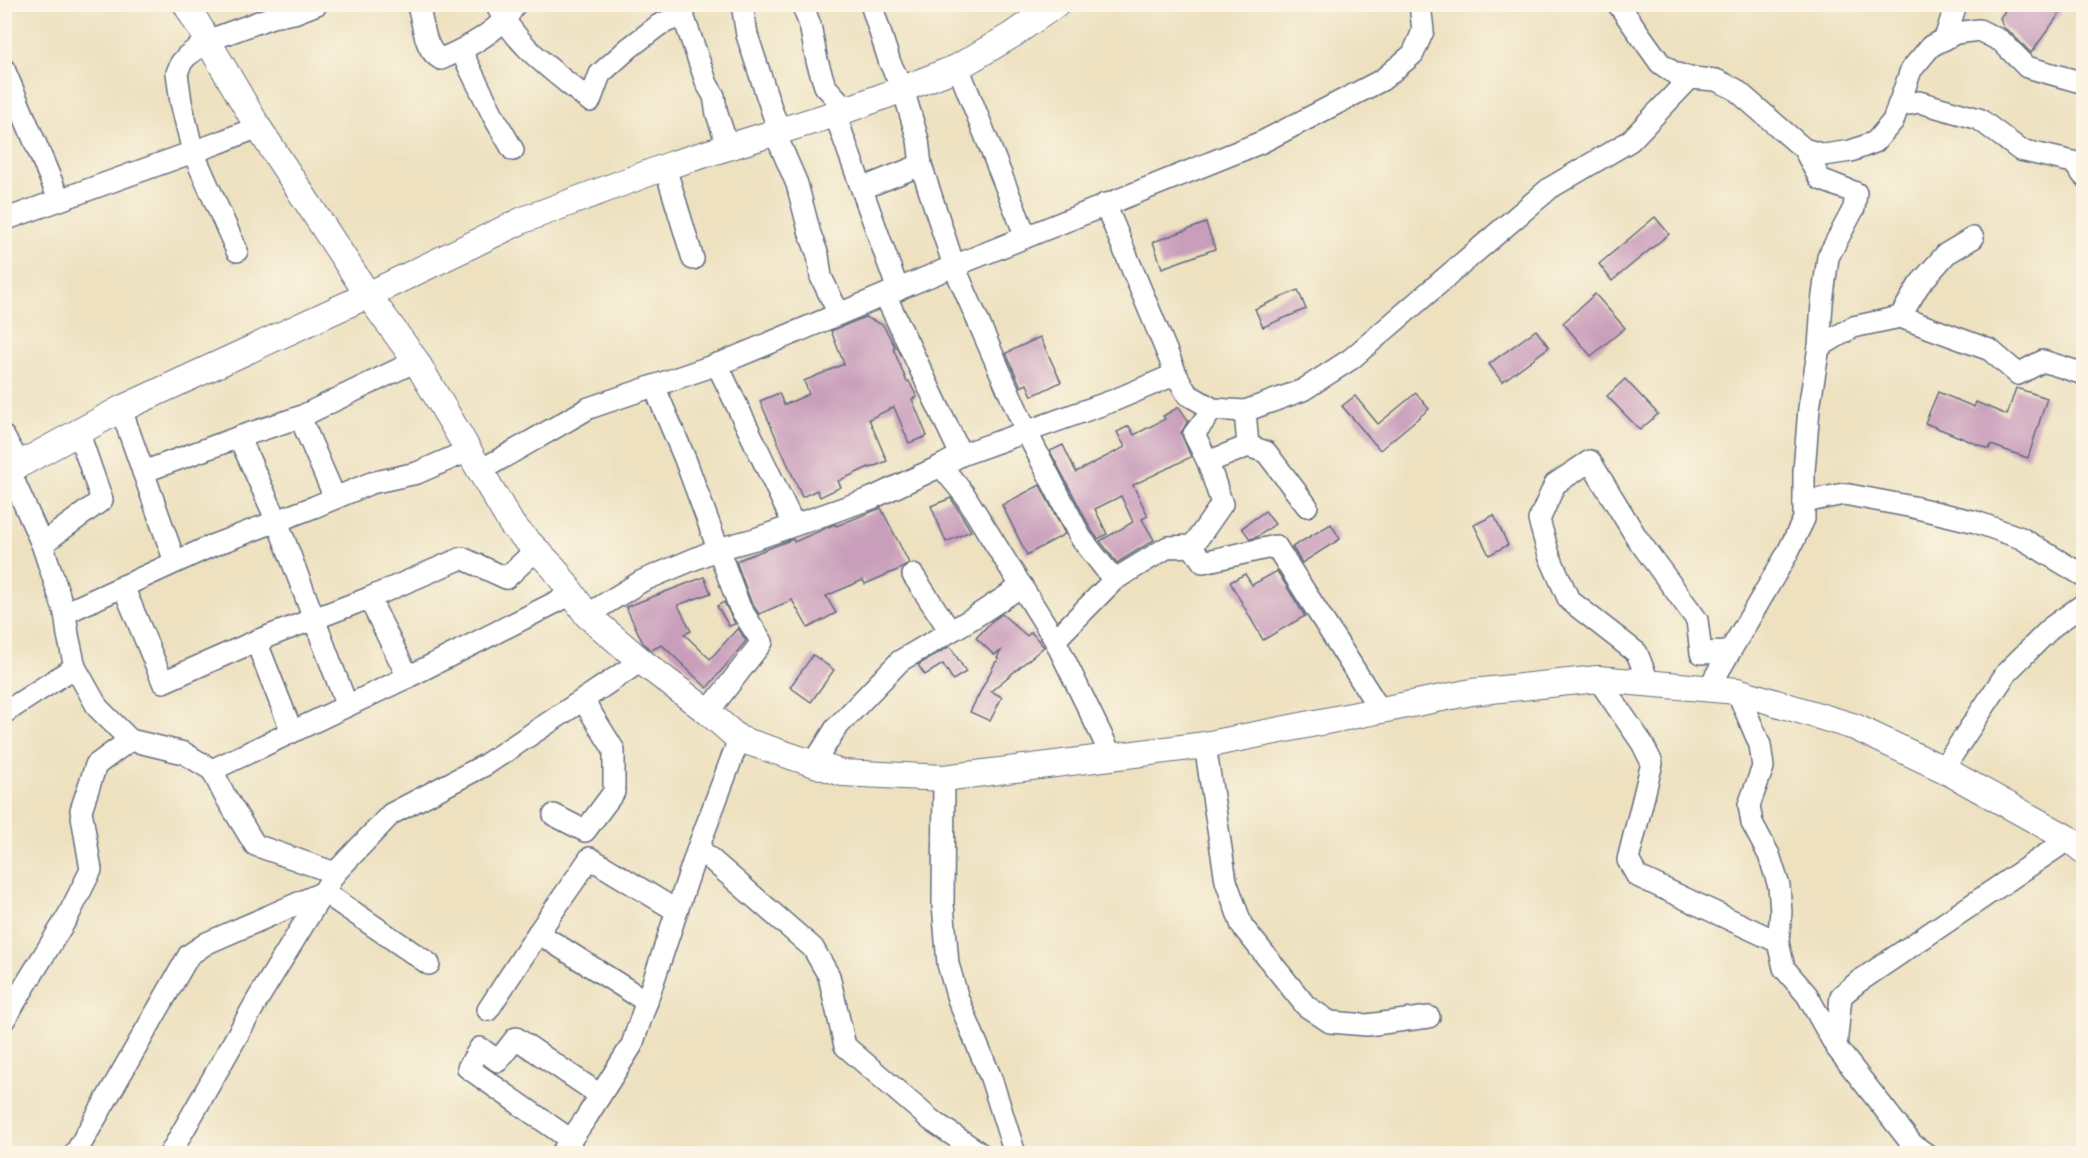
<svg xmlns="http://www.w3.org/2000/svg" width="2088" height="1158" font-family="Pangolin,sans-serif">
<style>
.building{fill:#c99ebb}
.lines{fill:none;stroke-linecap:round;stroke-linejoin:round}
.minor-casing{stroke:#646d80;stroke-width:24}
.tertiary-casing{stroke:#646d80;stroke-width:28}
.minor{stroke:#fff;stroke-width:21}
.tertiary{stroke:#fff;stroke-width:26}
</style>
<rect width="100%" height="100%" fill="#fcf5e5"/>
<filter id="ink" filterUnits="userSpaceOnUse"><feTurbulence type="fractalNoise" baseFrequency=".0167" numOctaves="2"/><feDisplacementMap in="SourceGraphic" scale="12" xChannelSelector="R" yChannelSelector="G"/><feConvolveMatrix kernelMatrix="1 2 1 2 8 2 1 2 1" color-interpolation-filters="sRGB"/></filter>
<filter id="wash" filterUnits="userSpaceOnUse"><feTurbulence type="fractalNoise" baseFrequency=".008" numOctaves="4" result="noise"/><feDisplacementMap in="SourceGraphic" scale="24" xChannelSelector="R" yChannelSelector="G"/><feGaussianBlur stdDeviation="1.35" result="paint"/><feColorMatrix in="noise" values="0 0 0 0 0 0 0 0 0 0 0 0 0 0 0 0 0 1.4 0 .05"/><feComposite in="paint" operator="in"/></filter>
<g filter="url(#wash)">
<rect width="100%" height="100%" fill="#ede1c0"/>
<g id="blocks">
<g class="building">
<path d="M2010,4H2051L2061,12L2031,53L2010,32L2003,27L2000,18Z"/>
<path d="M1655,217L1669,234L1612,281L1599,264Z"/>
<path d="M1206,223L1215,249L1162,268L1153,242Z"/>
<path d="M1298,290L1306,309L1263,327L1255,309Z"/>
<path d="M1595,294L1625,328L1591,356L1563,323Z"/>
<path d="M865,317L883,325L895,347L893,348L907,382L909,381L917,397L912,399L927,436L909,443L894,407L869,419L887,461L870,468L869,467L838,481L841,487L820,497L817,490L802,497L760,401L779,393L784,405L809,394L804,381L844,364L831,331Z"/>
<path d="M1536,330L1549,347L1502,382L1489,364Z"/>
<path d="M1040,337L1061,382L1032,396L1027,384L1021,387L1006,353Z"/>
<path d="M1625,379L1658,414L1640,430L1607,396Z"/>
<path d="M2016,388L2047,398L2028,458L1991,445L1989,449L1925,423L1938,392L1974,407L1976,402L2007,415Z"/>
<path d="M1416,393L1429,409L1380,450L1342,406L1355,396L1378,424Z"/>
<path d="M1179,407L1188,421L1181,433L1191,457L1133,485L1148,516L1142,519L1154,540L1117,563L1100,541L1133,522L1121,496L1095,509L1107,534L1098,539L1092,531L1050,451L1063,445L1076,472L1125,447L1117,432L1129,426L1134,435L1165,419L1163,416Z"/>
<path d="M1040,485L1065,534L1027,555L1002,505Z"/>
<path d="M951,498L971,531L946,542L931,506Z"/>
<path d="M881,508L909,563L902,568L865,584L863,580L826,596L836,613L808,628L792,600L759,614L751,602L736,561L793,539L794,542L835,524L836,526Z"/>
<path d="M1265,511L1275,524L1257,537L1250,539L1242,528Z"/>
<path d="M1494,515L1508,545L1489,555L1474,525Z"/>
<path d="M1331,524L1340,539L1302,563L1292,547Z"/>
<path d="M1277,571L1305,616L1263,640L1230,582L1245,574L1252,585Z"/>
<path d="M704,577L711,593L678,605L691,631L684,634L710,659L738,628L746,641L707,688L662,645L651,650L643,643L626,607Z"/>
<path d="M724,602L735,624L729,626L717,606Z"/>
<path d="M1002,614L1027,636L1031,632L1044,647L991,691L1002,697L990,721L970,712L995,663L999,659L997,658L1001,651L994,655L976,638L992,621Z"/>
<path d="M950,646L966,672L953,680L943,664L925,675L918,665Z"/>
<path d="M813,655L834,670L811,702L790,687Z"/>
</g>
</g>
</g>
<g filter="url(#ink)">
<use href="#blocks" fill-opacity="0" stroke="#646d80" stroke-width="1.5"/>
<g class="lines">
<g class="minor-casing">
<g id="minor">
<path d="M417,4C424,21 423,50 441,59C465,49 504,29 515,4"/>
<path d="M496,4C516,47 555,72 590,101L600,74L629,48L659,25L684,14"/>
<path d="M679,4L707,84L714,96L717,114L728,147"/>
<path d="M742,4L747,35L773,114L781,131"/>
<path d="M802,4L810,25L817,61L825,86L847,110"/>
<path d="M871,4L890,63L903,89L918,140L921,165L954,266L1026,431L1081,538L1114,580"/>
<path d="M1618,4L1660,63L1674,73L1690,78L1716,80L1735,89L1804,149L1820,179L1856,193L1854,208L1828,257L1822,303L1819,347L1809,408L1804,471V519L1787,554L1708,689"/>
<path d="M1945,39L1956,4"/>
<path d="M461,51L495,119L513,150"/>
<path d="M958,67L1026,237"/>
<path d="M4,69L59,199"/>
<path d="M1898,106L1919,102L1979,119L2020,150L2073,162L2084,176"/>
<path d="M835,114L898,290"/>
<path d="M775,133L797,184L810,234L818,255L821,277L839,314"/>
<path d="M1804,149L1824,155L1851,151L1875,142L1893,121L1911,70L1931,46L1956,33L1979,30L2001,41L2027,67L2084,83"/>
<path d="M665,167L693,259"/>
<path d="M863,188L921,165"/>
<path d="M1105,204L1176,374L1187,394L1213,409L1245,411L1303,390L1351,359L1550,188L1630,141L1690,78"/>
<path d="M4,220L218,143L258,127"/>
<path d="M237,251L193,152L181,102L177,73L181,63L187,56L207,41L272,17L294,13L317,4"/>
<path d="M885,295L961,455"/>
<path d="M1900,317L1990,350L2018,374L2043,361L2084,374"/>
<path d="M1819,347L1853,327L1900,317L1919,285L1946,254L1973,238"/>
<path d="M717,364L794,525"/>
<path d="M654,386L685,459L740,608L762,642L708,712"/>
<path d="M121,409L175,562"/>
<path d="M1213,409L1194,434L1208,462L1248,446"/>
<path d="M1245,411L1248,446L1266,452L1307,506"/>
<path d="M300,417L416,361"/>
<path d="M4,437L20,464"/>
<path d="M239,437L300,417L335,498"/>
<path d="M1208,462L1222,504L1192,547L1203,562L1276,546L1380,710"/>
<path d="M941,466L964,494L1055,640"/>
<path d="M9,470L42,544L65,613"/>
<path d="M481,470L589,408L724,362L954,266L1262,142L1382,80L1413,54L1423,31L1420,4"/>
<path d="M143,472L239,437L277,521L347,706"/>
<path d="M1804,502L1844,494L1913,507L1976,522L2021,538L2084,576"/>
<path d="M42,544L102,500L78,431"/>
<path d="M913,575L950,631"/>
<path d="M123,586L163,682L256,641L292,732"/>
<path d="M369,598L408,677"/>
<path d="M587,615L642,581L718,549L755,539L872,498L941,466L961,455L1115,400L1176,374"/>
<path d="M256,641L369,598L462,558L506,578L536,550"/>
<path d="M75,667L68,635L65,613L211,546L314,507L371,483L417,473L470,450"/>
<path d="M1598,679L1642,743L1652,763L1628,860L1637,876L1778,942"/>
<path d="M1649,684L1637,653L1569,600L1549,555L1539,520L1555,484L1590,461L1637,538L1697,620L1701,653L1729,652"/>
<path d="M1737,691L1760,745L1763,767L1749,805L1752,823L1769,855L1779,886L1781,912L1778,942L1784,968L1807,995L1836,1047"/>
<path d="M4,713L75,667L98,708L130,740L184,753L212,770L224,794L255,845L335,873"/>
<path d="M1205,745L1226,881L1242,926L1306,1006L1330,1022L1367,1025L1429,1017"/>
<path d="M1112,757L1055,640L1114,580L1168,547L1192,546"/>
<path d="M814,763L836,728L900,661L973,618L1022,586"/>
<path d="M1943,769L2007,672L2053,626L2084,604"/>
<path d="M212,770L408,677L572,594"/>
<path d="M944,778L943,904L948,964L958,999L991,1078L1015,1154"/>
<path d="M554,815L585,831L614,792V750L583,700"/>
<path d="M698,848L813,948L829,976L845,1046L931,1120L981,1154"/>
<path d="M647,1002L538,933L590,858L677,911"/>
<path d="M488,1010L538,933"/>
<path d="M4,1020L68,916L91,870L81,810L96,765L130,740"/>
<path d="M571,1140L468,1068L480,1048L498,1061L516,1038L600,1095"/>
<path d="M75,1154L189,955L207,943L324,892L429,964"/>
<path d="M170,1154L259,997L335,873L391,814L485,765L641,661"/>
<path d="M561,1154L586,1118L632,1045L698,848L739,739"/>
<path d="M1926,1154L1912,1144L1836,1047L1841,996L1858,982L2069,839"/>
</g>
</g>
<g class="tertiary-casing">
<g id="tertiary">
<path d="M186,4L258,127L368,295L416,361L512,525L554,568L587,615L641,661L708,712L739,739L842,773L944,778L1205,745L1472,692L1598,679L1737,691L1855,727L1943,769L2069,839L2084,851"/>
<path d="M4,473L121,409L368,295L523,220L673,164L835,114L903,89L958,67L1012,35L1056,4"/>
</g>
</g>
<use href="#minor" class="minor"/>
<use href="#tertiary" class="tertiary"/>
</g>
</g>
<rect width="2088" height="1158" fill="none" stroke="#fcf5e5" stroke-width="24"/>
</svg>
